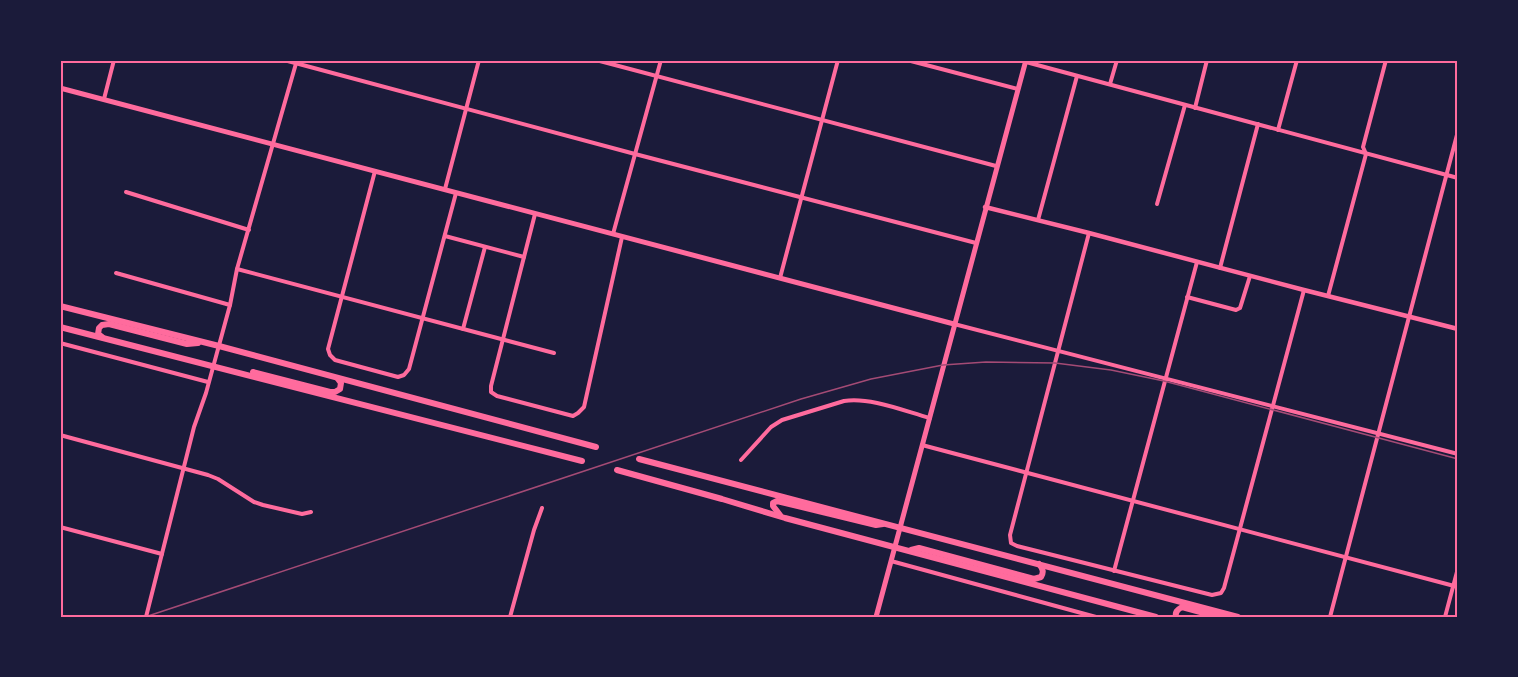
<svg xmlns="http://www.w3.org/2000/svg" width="1518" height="677" font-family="'Varela Round',sans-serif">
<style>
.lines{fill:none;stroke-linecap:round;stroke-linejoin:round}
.minor{stroke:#ff6b9d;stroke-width:4}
.tertiary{stroke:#ff6b9d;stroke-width:4.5}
.secondary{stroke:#ff6b9d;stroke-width:5}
.trunk{stroke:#ff6b9d;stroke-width:6}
.rail{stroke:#a44b75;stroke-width:1.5}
.neatline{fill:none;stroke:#ff6b9d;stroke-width:2}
</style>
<rect width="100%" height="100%" fill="#1b1b3a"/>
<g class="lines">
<g class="minor">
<path d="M284,60L635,154L976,243"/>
<path d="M596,60L996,166"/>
<path d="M907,60L1018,89"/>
<path d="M1026,62L1458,178"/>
<path d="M1110,84L1117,60"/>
<path d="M104,99L114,60"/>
<path d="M1195,108L1207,60"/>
<path d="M1278,130L1297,60"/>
<path d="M375,171L328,349L330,355L335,360L398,377L404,375L409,369L456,193"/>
<path d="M445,189L479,60"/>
<path d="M126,192L249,230"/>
<path d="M1157,204L1185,105"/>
<path d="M535,214L491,386V392L497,396L573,416L578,413L584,407L622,237"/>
<path d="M1038,220L1077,76"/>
<path d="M1089,233L1010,535L1011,543L1017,546L1212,595L1221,593L1224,588L1304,290"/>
<path d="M613,234L661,60"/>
<path d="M445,236L524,257"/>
<path d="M1220,268L1258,124"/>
<path d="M237,269L554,353"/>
<path d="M116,273L230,305"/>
<path d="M780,278L838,60"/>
<path d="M1328,296L1366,154L1363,147L1386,60"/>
<path d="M1187,297L1236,310L1240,308L1241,305L1250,276"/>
<path d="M954,324L1458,454"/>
<path d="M463,329L485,247"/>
<path d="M60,343L208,382"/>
<path d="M60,435L208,475L218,479L254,502L263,505L302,514L311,512"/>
<path d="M922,445L1458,587"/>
<path d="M741,460L771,427L782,420L844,401C871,397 904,411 930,418"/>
<path d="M60,527L162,554"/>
<path d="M891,561L1096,617"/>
<path d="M1114,571L1197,262"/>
<path d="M146,617L194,427L206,393L230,305L237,269L297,60"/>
<path d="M510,617L534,530L542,508"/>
<path d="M1330,617L1458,131"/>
<path d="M1445,617L1458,568"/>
</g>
<path class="tertiary" d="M985,207L1089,233L1304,290L1458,329"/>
<g class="secondary">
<path d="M60,88L954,324"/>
<path d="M876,617L1026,60"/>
</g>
<g class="trunk">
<path d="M60,306L219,346L596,447"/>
<path d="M60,327L582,461"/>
<path d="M102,337L98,334L99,328L102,325L109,324L187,344L198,343"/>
<path d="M253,372L330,392H335L340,389L341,383L338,379"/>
<path d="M639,459L1238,617"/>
<path d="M617,470L722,499L785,518L1156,617"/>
<path d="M780,515L773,506V503L777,501L876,525L883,524"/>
<path d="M911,550L919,548L1034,579L1041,577C1044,572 1043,569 1039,564"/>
<path d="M1176,617C1175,612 1177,610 1182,607L1219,617"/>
</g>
<path class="rail" d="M145,617L801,399L871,379L943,365L986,362L1055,363L1111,370L1164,381L1458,459"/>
</g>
<rect width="1518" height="677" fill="none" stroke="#1b1b3a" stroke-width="123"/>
<rect x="62" y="62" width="1394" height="554" class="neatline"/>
</svg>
